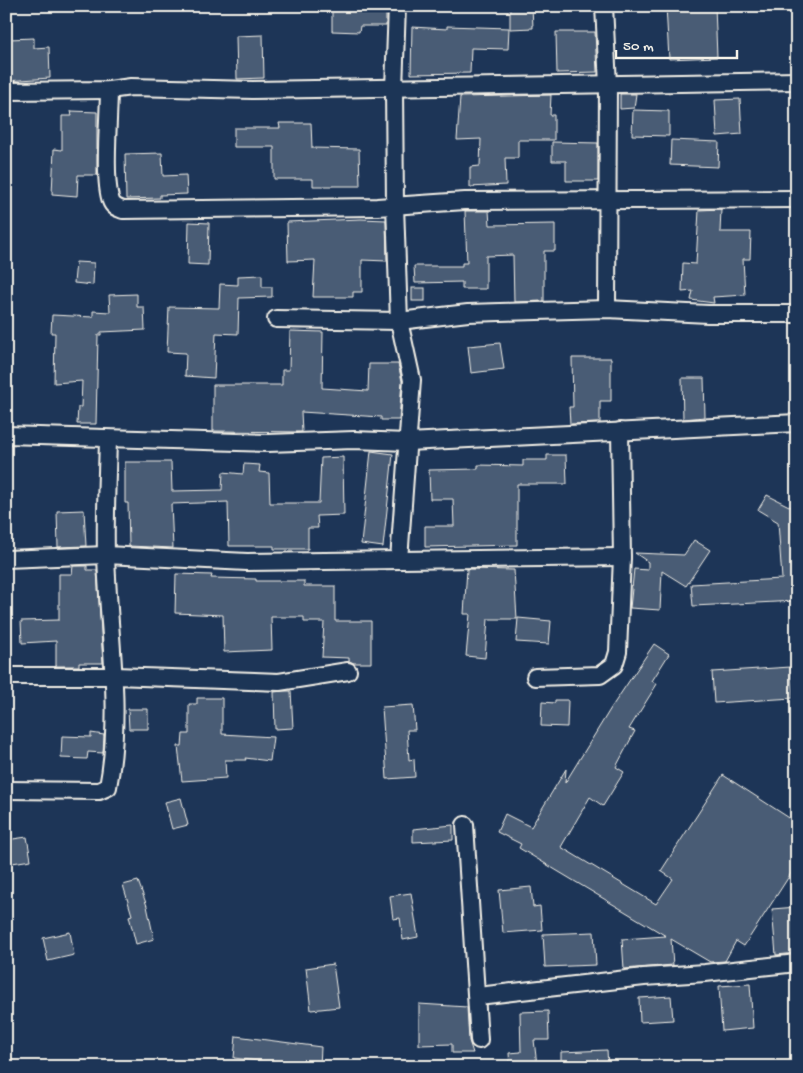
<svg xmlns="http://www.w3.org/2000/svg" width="803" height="1073" font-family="'Gochi Hand',sans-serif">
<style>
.building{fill:#485b74;stroke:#f4f1e8}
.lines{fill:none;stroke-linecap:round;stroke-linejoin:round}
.street-casing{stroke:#f4f1e8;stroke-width:20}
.street{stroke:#1d3557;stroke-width:16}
</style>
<rect width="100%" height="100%" fill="#1d3557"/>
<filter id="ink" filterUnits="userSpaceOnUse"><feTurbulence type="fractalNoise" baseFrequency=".02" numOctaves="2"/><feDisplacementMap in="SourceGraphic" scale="10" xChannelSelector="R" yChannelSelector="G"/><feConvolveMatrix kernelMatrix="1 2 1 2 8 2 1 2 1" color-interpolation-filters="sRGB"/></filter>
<g filter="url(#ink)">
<g class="building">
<path d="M332,6H386V26H360L359,32L332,31Z"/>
<path d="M510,6H532L533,28L510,29Z"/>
<path d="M666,6H715L717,57L669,59Z"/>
<path d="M447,26L509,28L508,49L471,48L470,73L411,74L412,27L447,29Z"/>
<path d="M556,32H595L597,72L557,73Z"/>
<path d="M263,35L264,78L237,79L236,36Z"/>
<path d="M34,38V48L49,47L50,78L6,81V70H10L9,39Z"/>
<path d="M620,94H636L634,108L620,109Z"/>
<path d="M551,95L550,115H554V140H518V158H505L506,185L470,187V167L480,166L481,139L457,140L460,97Z"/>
<path d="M740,99L742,134L717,136L715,100Z"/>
<path d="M633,110L669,111V136L632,135Z"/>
<path d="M71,111L97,112V175H78L77,196L52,194L54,149L62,150V116H72Z"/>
<path d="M279,123H311L312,148L359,149L360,186H313V179H274V147H234V128H280Z"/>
<path d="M671,140L719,142L718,167L670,165Z"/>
<path d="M552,142L598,143V181H566V161H552Z"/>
<path d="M162,153L163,176L186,175L187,194L160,195V198L126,199L125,154Z"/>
<path d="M721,209L720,232H751L750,259H743L745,295L713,297L714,303L691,300L693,291L682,292L683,263L696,264L699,210Z"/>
<path d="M465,211H489L490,225L555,224V251H544V301L514,302L513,255L486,256V289H462V282L415,283L414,266H462V263H467Z"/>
<path d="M361,219L386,220L387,261L362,260V292H353V297H313L315,260L288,261L287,222Z"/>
<path d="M189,222L209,223L208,265L188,264Z"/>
<path d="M76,262L94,263L93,285L74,283Z"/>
<path d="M262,275V287H272V297L239,298L238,334L216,333L214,378L185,376L186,353L167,352L169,307L219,308L220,284L238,285V276Z"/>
<rect x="412" y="288" width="13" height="13"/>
<path d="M137,294V307H144L145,330L101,332V335H98L96,424H77L78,407H81L82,381L54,383L55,333H51L52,315L93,317V311L110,312L109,295Z"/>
<path d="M290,331L323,332L322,388L368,391L369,364H398L402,381L399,420H381V417L301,412L302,432L213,431V385H282V370H289Z"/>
<path d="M500,343L504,369L471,373L468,346Z"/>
<path d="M572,358H611V401H600V423L570,424L569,407H573Z"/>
<path d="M682,378H704L705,417L683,419Z"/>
<path d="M371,451L393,454L383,547L361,544Z"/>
<path d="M547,455H566L567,484H517V545L425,547V526H454L453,499H430L429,470L478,469V465L523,466V460H547Z"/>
<path d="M343,457L344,515L317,516L318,528H308V549H274V546H229L228,502L171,504L173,548L129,546L128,503H125V462H171L172,491L222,490L223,472L243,474L244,464L260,465L259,472L269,473L270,503H319L321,458Z"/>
<path d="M767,495L797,510V601L693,606L691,584L782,579L778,522L758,510Z"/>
<path d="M84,510L86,546L58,547L57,511Z"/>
<path d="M694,540L710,550L686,586L662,571L660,610L630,608L634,569L648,570V562L635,553L684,555Z"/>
<path d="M73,566H87V570H97L103,663H79V666H56V641L22,643L21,621L59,620V574H72Z"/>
<path d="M467,569L514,570L517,619H488L485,658L466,656L470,614H464Z"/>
<path d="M176,574L212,575L211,578L256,579V581H304V586H335V621H371V663H354L349,661V658L322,657L324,622H304V617H271L272,650L224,652L223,615L175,613Z"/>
<path d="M518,618L551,621L549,644L516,642Z"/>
<path d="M654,644L669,654L652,681L657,684L629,729L635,731L616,767L624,772L603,806L590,797L561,847L656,904L673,879L661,871L723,775L797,823V864L744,946L736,941L725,961L710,962L671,939L673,965L624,969L622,939L666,936L519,848L521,844L497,832L505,814L531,827L566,769L565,783L611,708Z"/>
<path d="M791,667L793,698L714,703L712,672Z"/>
<path d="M283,691H291L293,728L275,729L274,692Z"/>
<path d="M197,698H222V734L273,737L270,761L245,758L246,760H225L226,778L182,781L178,746H182L183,734H189V704H197Z"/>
<path d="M555,700H568L567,727L541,726L542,702L555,703Z"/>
<path d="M413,705L415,730H407L409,760L414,759L415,777L387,779L382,707Z"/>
<path d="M128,709H148V729H129Z"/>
<path d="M91,733L104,735L103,753L88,752L87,759L61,758L62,736L91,737Z"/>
<path d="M181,798L188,825L172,829L165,802Z"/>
<path d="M453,825V840L413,842V829Z"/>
<path d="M27,837L31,860L6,864V840Z"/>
<path d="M138,881L147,906L154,939L136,944L129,916L132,915L123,885Z"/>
<path d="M531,887L533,907L540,906L542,930L503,933L499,890Z"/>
<path d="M411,893L418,937L403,940L400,918L393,919L390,896Z"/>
<path d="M797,907V953L776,955L772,909Z"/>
<path d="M70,932L74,955L48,961L43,938Z"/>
<path d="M594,932L596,965L545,967L543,934Z"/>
<path d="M333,964L339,1007L311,1010L306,968Z"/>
<path d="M750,984L753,1028L722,1031L719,986Z"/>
<path d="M671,996L673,1020L640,1022L639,998Z"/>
<path d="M419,1004L467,1007L469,1041L473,1053H452V1044L419,1045Z"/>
<path d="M548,1011L549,1040H534L537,1065L510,1067L509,1053L521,1052L520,1012Z"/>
<path d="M236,1036L321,1047L320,1067H290V1065L234,1058Z"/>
<path d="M607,1050L608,1067H561V1052Z"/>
</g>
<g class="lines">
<g class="street-casing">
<g id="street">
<path d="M397,6L394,88L395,205L399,321L412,380L399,560"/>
<path d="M604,6L608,85L607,309"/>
<path d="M109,90C109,116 103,179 111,201C113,207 118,208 123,210L377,207L465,201L797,199"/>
<path d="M6,91L109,90L131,87L253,90L797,81"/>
<path d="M276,319L399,321L468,313L607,309L708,314H797"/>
<path d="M6,435L268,443L354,440L407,442L797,423"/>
<path d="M6,559L106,555L247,562L622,557"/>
<path d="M6,676H115L279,682L348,671"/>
<path d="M535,677L600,675L614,665L618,652L622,557L620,431"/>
<path d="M6,790L99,791L108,787C123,709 108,633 106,554C105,516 107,478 108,440"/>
<path d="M465,825L479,1040"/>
<path d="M478,996L644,977L705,973L797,963"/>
</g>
</g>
<use href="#street" class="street"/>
</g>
</g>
<rect width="803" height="1073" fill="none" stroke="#1d3557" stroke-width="25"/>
<rect x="12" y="12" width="778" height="1048" fill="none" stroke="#f4f1e8" stroke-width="2" filter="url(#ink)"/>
<path d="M616 50v8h121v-8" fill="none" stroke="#f4f1e8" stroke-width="2.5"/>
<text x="623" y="50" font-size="15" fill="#f4f1e8" stroke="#1d3557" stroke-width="4" paint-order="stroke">50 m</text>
</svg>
